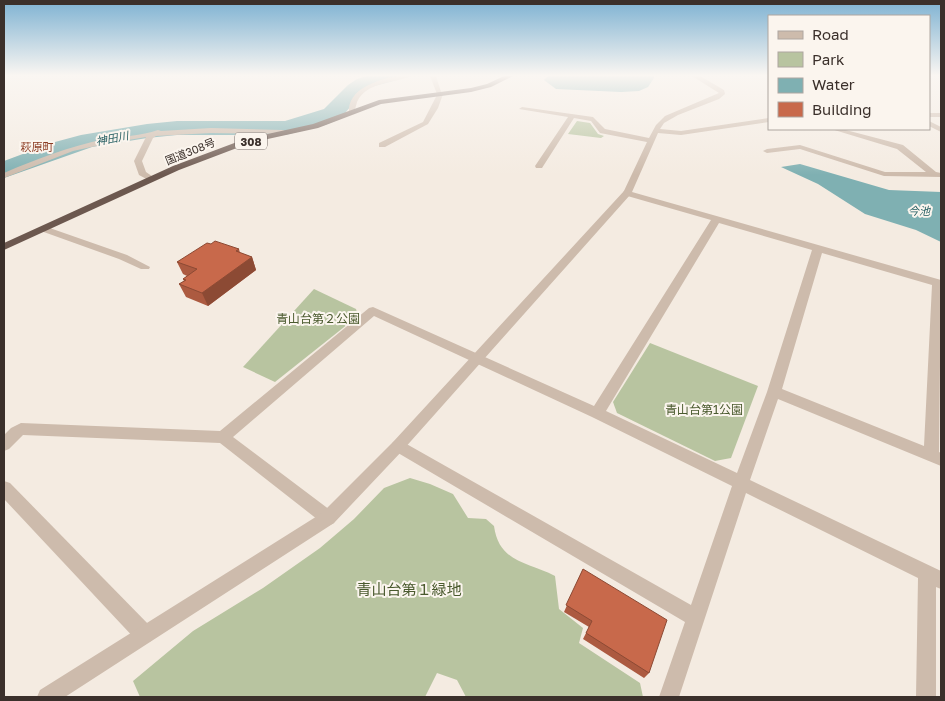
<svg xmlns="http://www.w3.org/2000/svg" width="945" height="701" font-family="'Golos Text','Noto Sans JP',sans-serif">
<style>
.green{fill:#b8c4a0}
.water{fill:#7fb0b2}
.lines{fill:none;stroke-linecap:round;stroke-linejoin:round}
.river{fill:#7fb0b2;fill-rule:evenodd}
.minor{fill:#cdbbac;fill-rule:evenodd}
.tertiary{fill:#cdbbac;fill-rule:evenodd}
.trunk{fill:#6c584f;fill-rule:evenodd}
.wall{fill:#ac5a40}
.shaded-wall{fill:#8c4a34}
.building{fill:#c8694b;stroke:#8c4a34}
.labels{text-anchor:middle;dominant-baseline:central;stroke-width:4;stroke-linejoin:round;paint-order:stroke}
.far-water-label{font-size:11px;font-style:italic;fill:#1f5a5e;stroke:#fbf5ee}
.shield{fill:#fbf5ee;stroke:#756b66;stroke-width:1}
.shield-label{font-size:11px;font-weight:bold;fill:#3b302b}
.far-neighbourhood-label{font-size:11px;fill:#8c3b22;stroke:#fbf5ee}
.far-street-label{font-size:11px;fill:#3b302b;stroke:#fbf5ee}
.park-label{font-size:12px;fill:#4a5a2e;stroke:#fbf5ee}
.near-park-label{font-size:15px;fill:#4a5a2e;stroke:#fbf5ee}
</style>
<rect width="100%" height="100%" fill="#f4ebe1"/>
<g class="green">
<path d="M577,121L590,123L598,134L604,136L601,138L568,134Z"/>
<path d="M314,289L356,309L358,316L275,382L243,367Z"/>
<path d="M650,343L758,386L731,458L715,461L617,413L613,402Z"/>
<path d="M410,478L430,484L453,494L468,518L486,519L494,526C499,563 528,562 555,576L559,609L583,628L579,643L640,683L643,697H466L457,680L437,673L425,697H140L133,681L193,631L263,588L320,548L354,519L384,488Z"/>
</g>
<g class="water">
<path d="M548,76H654V78L648,87L639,91L621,92L556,89L544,80Z"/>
<path d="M800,164L889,190L941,192V242L916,230L865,214L818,184L781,167Z"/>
</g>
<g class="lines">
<path class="river" d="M367,76H399L397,80L371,87L362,93L340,119L325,125L285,135H177L147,138L92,147L4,178V161L55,142L81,135L147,124L177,121H285L324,109L348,85L357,79Z"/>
<g class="minor">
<path d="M397,76H411C393,84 367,81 357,102C356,106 355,110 353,113H349C347,89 377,80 397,76Z"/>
<path d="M692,76H700L724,90L725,94L719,99L678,115L664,123L660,129L681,131L769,118V122L681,135L658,133L632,192L941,280L939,452L941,453V466L778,399L750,480L941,571V589L936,587V697H916L918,578L746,493L679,697H659L685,622L393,450L391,446L393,442L398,440L403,442L691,605L732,486L592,417L374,316L233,437L334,513L336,518L334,523L328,526L322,523L220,443L23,435L9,449L4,451V435L11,428L21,423L220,431L369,308L373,307L594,406L711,220L624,195L623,193L647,142L600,133L591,121L574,118L542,168H536L535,166L568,117L519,109L522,107L593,117L605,129L649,138L656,125L665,116L719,93ZM719,223L812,250L767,392L737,473L606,411ZM822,253L932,285L924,446L782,389Z"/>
<path d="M438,93L443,94L438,108L428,124L385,147H379V143L423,122Z"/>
<rect x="929" y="113" width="12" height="4"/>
<path d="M929,121L941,127V132L929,126Z"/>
<path d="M211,128L283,130L287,132L283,134L211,133L156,136L153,138L142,161L146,172L156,179L152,182L139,175L134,161L146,137L105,144L73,151L4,178V173C36,159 69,147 104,139C122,136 141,136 158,130L161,131Z"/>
<path d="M831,129H842L903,145L936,172L941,173V177L884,176L800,149L767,153L763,151L767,149L800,145L885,172H926L897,149Z"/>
<path d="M44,226L127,255L150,267L149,269H141L119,259L41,231L39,229Z"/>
<path d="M4,481L10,483L151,627L154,634L151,641L144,644L137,641L4,499Z"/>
</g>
<g class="tertiary">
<path d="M430,76H436L442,95L437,94Z"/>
<path d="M627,190L631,193L630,195L403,450L334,523L65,697H37L40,690L322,513L393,442L624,191Z"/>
</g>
<path class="trunk" d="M504,76H513L491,87L471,92L381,104L318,128L250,143L179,170L4,250V243L173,166L245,139L313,124L379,100L471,88L487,84Z"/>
</g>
<g class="wall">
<path d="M211,244L239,249L240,253L252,257L256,270L208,306L186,297L179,284L184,281L183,279L187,276L183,274L177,262Z"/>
<path d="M583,569L649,673L644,678L583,639L589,627L564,612Z"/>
</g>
<path class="shaded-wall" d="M252,257L256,270L208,306L202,293Z"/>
<g class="building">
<path d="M215,241L239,249L236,251L252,257L202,293L179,284L186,280L183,279L197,269L177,262L207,243L211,244Z"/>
<path d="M583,569L667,620L649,673L586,633L592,621L566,605Z"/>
</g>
<linearGradient id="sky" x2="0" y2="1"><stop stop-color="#7eb2d2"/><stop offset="0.43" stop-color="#faf6f2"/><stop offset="1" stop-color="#faf6f2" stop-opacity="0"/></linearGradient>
<rect width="945" height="175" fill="url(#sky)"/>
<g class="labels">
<g class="far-water-label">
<text transform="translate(112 138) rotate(-11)">神田川</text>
<text x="919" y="210">今池</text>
</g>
<rect class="shield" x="235" y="132.5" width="32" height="17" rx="4"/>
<g class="shield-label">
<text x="251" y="141">308</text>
</g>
<g class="far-neighbourhood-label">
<text x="37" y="146">萩原町</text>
</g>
<g class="far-street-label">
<text transform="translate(190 151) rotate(-22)">国道308号</text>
</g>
<g class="park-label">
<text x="318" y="318">青山台第２公園</text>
<text x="704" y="409">青山台第1公園</text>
</g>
<g class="near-park-label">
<text x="409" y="589">青山台第１緑地</text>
</g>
</g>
<rect width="945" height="701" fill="none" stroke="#3b302b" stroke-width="10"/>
<rect x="768" y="15" width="162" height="115" fill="#fbf5ee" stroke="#aea6a0"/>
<rect x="778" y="31" width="25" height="8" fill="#cdbbac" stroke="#aea6a0"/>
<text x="812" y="40" font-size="15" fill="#3b302b">Road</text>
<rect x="778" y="52" width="25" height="15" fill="#b8c4a0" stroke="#aea6a0"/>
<text x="812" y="65" font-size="15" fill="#3b302b">Park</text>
<rect x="778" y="78" width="25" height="15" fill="#7fb0b2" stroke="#aea6a0"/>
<text x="812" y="90" font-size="15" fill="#3b302b">Water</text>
<rect x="778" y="102" width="25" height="15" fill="#c8694b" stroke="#aea6a0"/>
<text x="812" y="115" font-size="15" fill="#3b302b">Building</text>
</svg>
